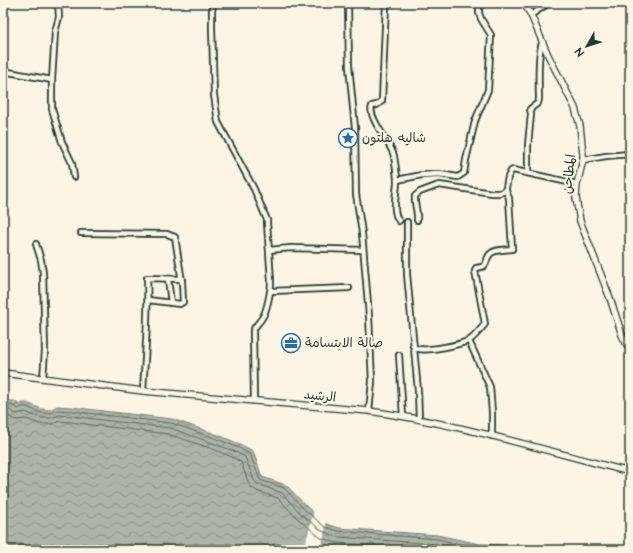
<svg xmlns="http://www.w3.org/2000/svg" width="633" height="553" font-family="'Architects Daughter','Playpen Sans Arabic',sans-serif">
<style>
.water{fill:url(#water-waves);stroke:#758479}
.pier{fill:#fcf5e5}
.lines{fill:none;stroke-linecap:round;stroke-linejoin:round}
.shore{stroke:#586c62;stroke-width:1}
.minor-casing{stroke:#1f3d34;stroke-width:8}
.major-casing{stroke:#1f3d34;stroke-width:8}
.minor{stroke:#fcf5e5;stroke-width:4.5}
.major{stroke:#fcf5e5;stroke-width:5.5}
.labels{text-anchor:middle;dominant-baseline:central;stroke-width:4;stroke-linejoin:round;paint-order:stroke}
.poi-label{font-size:13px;fill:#1f3d34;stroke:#fcf5e5;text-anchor:start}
.street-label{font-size:13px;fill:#1f3d34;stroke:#fcf5e5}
</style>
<defs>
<pattern id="water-waves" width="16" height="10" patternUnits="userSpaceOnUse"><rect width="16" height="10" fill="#aeb3a7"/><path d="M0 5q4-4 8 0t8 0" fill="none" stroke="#8d9389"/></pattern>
</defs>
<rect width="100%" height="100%" fill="#fcf5e5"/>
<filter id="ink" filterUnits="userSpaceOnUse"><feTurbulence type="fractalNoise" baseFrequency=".025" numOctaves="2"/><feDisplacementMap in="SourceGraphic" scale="8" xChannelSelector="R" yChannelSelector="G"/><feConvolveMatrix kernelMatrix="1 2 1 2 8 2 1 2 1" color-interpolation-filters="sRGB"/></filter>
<g filter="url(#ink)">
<path class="water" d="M3,401H15L19,405L23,403H27L42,409L50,410L57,406L72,407L95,410L172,419L218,435L240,444L253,451L262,477L286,485L307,507L327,524L339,528L437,535L480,544L627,550H3Z"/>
<path class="pier" d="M314,510L327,521L321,550H304Z"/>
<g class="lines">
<g class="shore">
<path d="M3,405H12C21,412 18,406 26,407L42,413H50L58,410L72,411L95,414L171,423L217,439L239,448L250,454L260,480L284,488L305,510L325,527L338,531L437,539L479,548L524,550"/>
<path d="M3,410H10L14,413L18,414L25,412L41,418H51L59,415L71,416L94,419L170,428L215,444L236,452L245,457L254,480L257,484L282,493L301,514L322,531L338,537L436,544L464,550"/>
<path d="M3,416H8L13,419L17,420L26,419L40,424H52L60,421L70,422L93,425L168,434L213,449L234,458L241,462L248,482L252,488L257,491L278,498L297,518L321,538L337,543L436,550"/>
</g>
<g class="minor-casing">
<g id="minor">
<path d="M58,3L59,17L55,32L52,80V109L62,142L72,163L74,177"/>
<path d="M213,3L212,11V29L214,95L218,122L254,189L267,220V223L271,281C271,290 267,311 262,318C259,323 255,325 253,331L254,401"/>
<path d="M348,3L349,66L355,128L356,194L362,233L369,316L372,382L369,411"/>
<path d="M386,3L382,101L377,105L372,106C367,117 391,143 394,156C395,164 397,173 397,181C397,193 391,211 399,221"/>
<path d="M531,15L549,3"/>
<path d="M3,71L52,80"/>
<path d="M583,160L606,156L630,154"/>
<path d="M528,173V145L531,114L530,109L538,103L539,99C539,85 537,55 542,43"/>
<path d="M397,180L422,175L439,174L458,177L464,173L466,160L475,121L488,90L491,35L481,19L479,13V7L484,3"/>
<path d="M417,220C418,212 414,204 415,196L420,192L436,186L439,185L492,193H499L506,191"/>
<path d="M407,222V274L418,391L419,419"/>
<path d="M81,233L167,234L175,237L182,282L183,302L180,304L148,300"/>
<path d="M36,244L41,260L43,273L45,351L43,378"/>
<path d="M269,250L291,248L363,250"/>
<path d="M168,279L171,303"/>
<path d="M271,291L349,288"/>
<path d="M469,341L490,387L492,412V436"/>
<path d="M413,346C415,348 416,349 419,349C429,351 458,345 468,341C473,339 481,329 485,324L475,271L476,268C491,266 483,262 490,254C495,249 505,250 512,249L509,198L506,191V188L508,177L511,171L513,170L577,184"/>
<path d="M399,355L403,416"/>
<path d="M143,391C145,354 149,316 147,278L182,279"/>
</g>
</g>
<g class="major-casing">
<g id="major">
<path d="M524,3L531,15L548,55L575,108L580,126L583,154V160L577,184L576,198L580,221L610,298L622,335L630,351"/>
<path d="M3,373L143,391L369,411C457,423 543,450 630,472"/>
</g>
</g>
<use href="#minor" class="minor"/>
<use href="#major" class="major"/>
</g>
</g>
<defs>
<g id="sight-ring" transform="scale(1)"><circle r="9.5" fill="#fcf5e5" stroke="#1f6fb2" stroke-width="1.5"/><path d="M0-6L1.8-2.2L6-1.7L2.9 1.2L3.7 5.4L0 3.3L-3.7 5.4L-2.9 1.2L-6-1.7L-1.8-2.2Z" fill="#1f6fb2"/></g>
<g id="office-ring" transform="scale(1)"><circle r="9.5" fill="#fcf5e5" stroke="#1f6fb2" stroke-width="1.5"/><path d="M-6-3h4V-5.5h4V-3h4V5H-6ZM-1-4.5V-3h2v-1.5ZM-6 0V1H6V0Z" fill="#1f6fb2"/></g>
</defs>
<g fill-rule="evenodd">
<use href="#sight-ring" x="348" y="138"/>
<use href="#office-ring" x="291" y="343"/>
</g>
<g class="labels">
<g class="poi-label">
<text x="362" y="138">شاليه هلتون</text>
<text x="305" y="343">صالة الابتسامة</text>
</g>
<g class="street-label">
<text transform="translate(569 174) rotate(-84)">المطاحن</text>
<text transform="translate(320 396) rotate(6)">الرشيد</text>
</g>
</g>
<rect width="633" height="553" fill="none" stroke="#fcf5e5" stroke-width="16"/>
<rect x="8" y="8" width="617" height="537" fill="none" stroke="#1f3d34" stroke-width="1.5" filter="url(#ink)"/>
<g transform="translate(587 46) rotate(231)" stroke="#fcf5e5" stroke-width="3" paint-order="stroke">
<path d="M0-3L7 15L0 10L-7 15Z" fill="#1f3d34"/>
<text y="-6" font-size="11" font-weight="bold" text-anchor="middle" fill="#1f3d34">N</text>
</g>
</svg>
